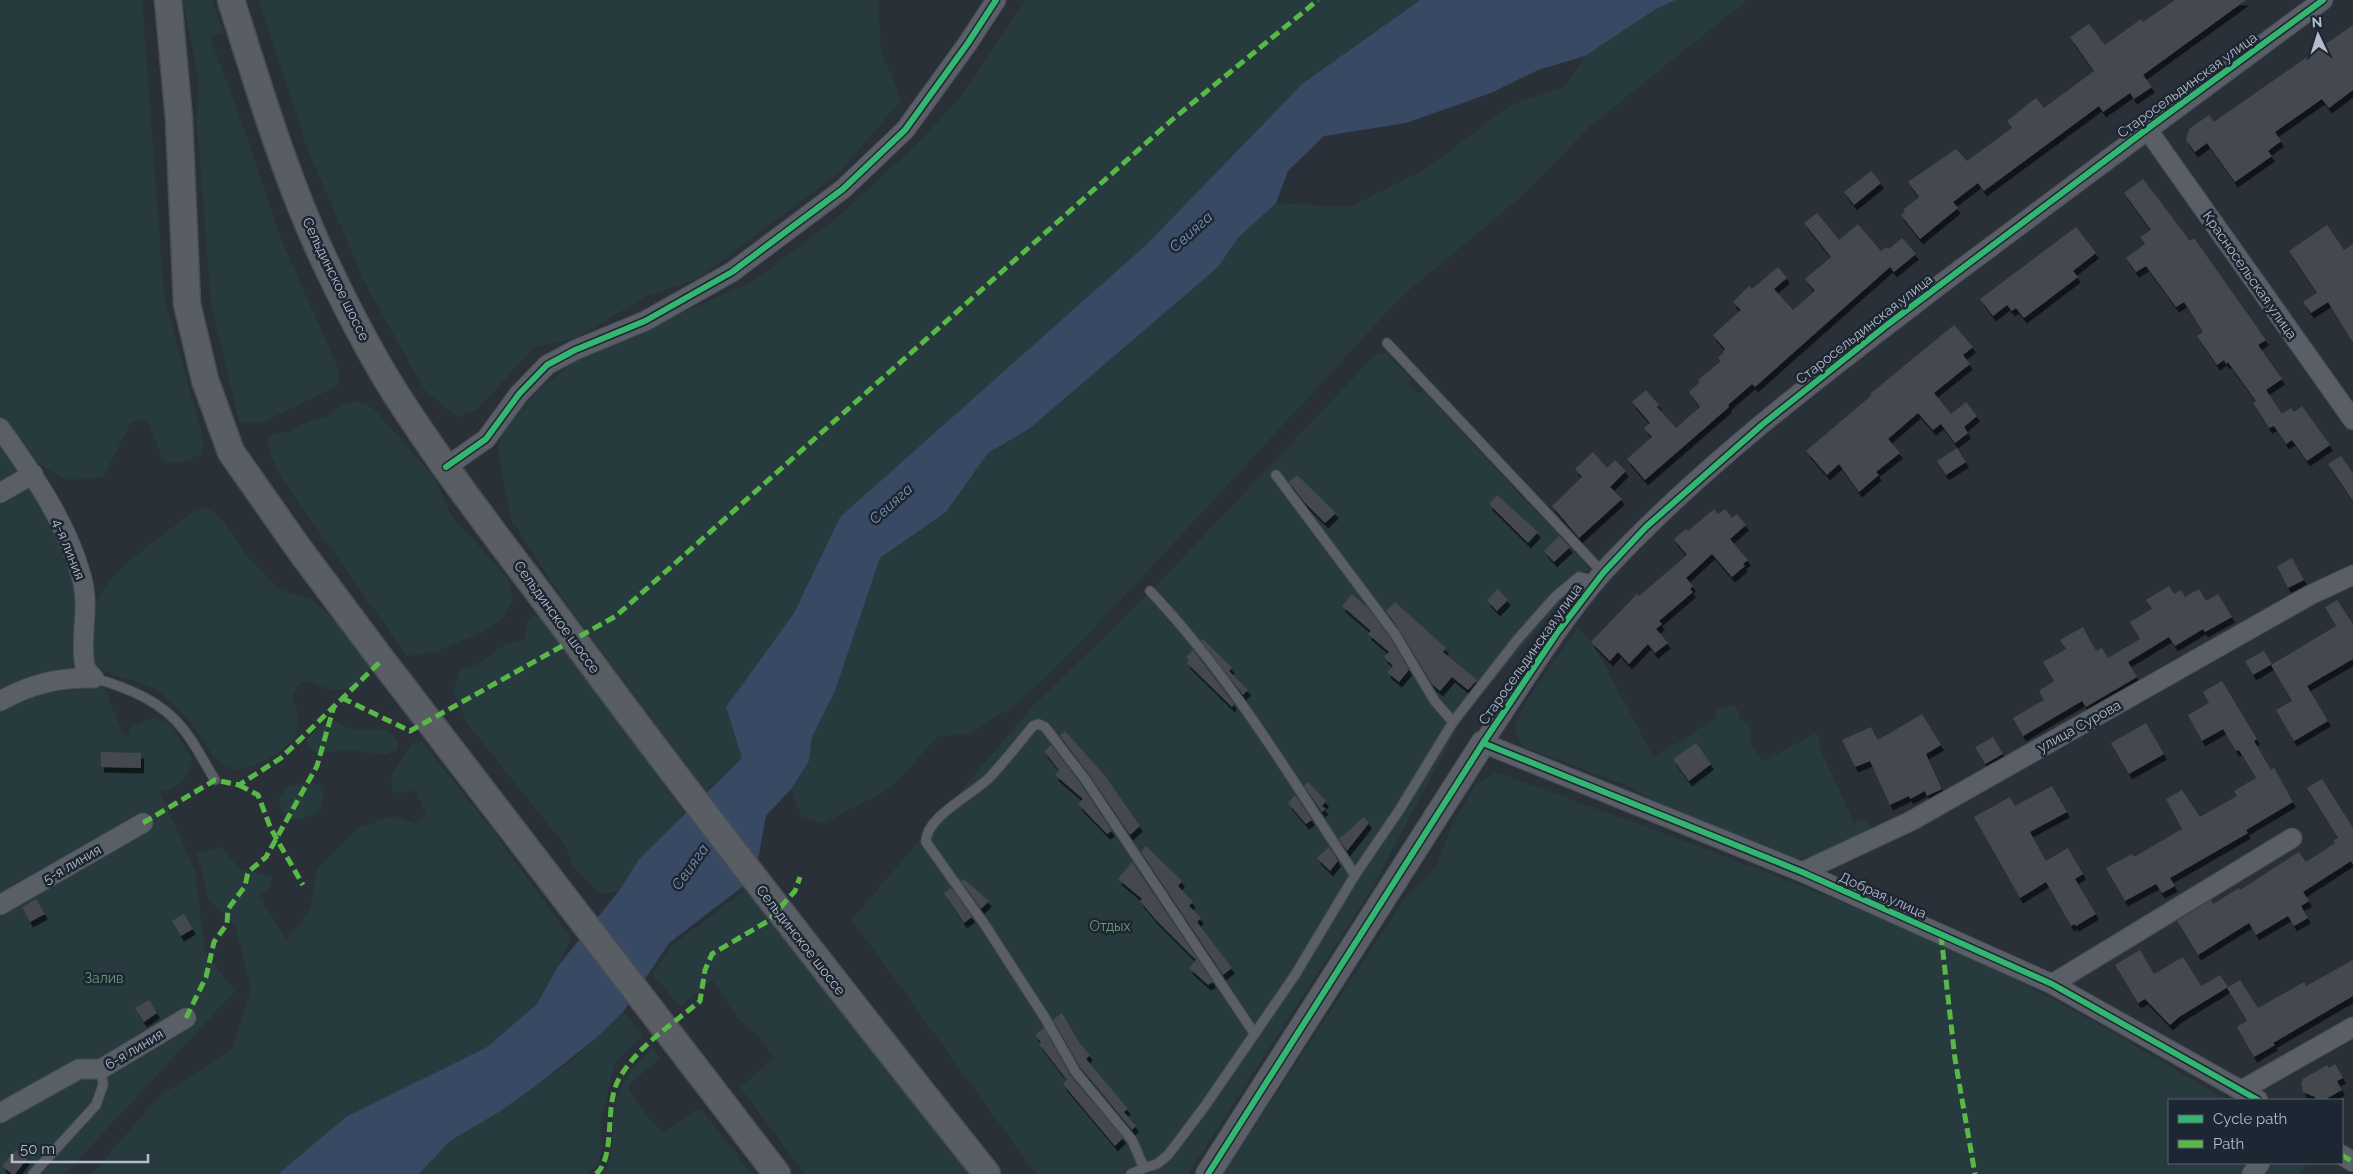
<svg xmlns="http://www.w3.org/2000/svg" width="2353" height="1174" font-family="Raleway,sans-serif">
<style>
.green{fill:#273a3e}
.water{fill:#384963}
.building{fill:#444950;filter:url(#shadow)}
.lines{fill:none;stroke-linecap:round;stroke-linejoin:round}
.service-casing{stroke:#484c53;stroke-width:11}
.minor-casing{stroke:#484c53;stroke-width:21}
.tertiary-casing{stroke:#484c53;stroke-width:26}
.secondary-casing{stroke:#484c53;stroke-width:29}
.service{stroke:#5a5e66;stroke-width:9}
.minor{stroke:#5a5e66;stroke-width:19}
.tertiary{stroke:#5a5e66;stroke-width:24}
.secondary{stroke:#595d64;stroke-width:26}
.quiet{stroke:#58b947;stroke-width:5;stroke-dasharray:10 5;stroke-linecap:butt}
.cycleway-casing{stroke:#1d2633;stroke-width:9}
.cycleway{stroke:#33b770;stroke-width:6}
.labels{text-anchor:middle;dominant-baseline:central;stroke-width:5;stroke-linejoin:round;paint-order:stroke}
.street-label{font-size:14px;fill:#b4bcc9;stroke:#1d2633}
.park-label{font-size:14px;fill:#6b9a76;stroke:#1d2633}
.water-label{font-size:15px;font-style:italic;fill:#7c92b1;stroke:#1d2633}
</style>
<defs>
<filter id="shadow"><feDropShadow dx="3" dy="5.5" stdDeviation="0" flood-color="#0009"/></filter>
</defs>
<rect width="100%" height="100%" fill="#2a3038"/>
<g class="green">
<path d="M0,0H142L164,296L204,443L200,455L177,463L164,462L148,420L131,422L103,477L68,480L32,461L85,574L83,635L121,729L127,739L130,727L154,717L171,725L193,761L184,781L166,792L158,788L195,871L205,952L235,991L65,1174H0Z"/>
<path d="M183,0H212L223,33L210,37L245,131L281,239L339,370L338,386L260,423L239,422L211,303L197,123L199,83Z"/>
<path d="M259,0H878L881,50L901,100L838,174L697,279L647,296L576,338L533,348L478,409L457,417L424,389L366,285L307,148Z"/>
<path d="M1026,0H1420L1302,84L1146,245L840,517L794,613L726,707L742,758L706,791L563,599L511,519L498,450L503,431L534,395L573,362L755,280L838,217L917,144L959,99Z"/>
<path d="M1676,0H1747L1587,129L1527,192L1400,298L1148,571L1071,652L1016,705L967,734L937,737L892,787L825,823L801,816L791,789L809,761L812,737L835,691L880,558L946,512L988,453L1029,429L1217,267L1238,238L1276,203L1350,207L1426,169L1509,106L1565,86L1585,56L1656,9Z"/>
<path d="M1386,353L1411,379L1408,384L1418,394L1423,390C1455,424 1485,458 1516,491C1541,517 1567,541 1589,569L1464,716L1368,895L1188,1174H1036L852,920L1031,708L1153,589L1376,354Z"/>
<path d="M356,401L373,408L434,477L452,517L508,578L513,599L504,617L478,634L435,652L407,656L282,479L272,458L267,439L276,433L290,432L309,421L327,417L341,405Z"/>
<path d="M205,508L214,512L223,521L248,557L278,589L311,599L328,614L364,653L370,667L366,678L357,687L333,691L307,681L300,683L292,695C293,702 297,709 298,716C300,735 290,746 274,755C222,785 221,764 193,726C182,712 171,701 158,691C142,680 103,675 97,665C91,657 92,648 91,639C91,633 89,624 90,617C96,584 145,547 170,529C183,521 190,511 205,508Z"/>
<path d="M533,615L544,620L683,811L677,823L639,859L619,891L601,894L573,866L566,846L467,723L454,691L460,670L481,663L498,648L525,639L526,623Z"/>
<path d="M1578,628L1601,652L1599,655L1654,758L1717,717L1715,714L1718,708L1723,709L1732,705L1738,710L1740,719L1749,725L1752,746L1764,761L1816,733L1821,745L1819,746L1854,823L1866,819L1872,831C1848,842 1816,863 1790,857L1656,802L1629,786L1524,747C1519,741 1515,734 1516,726C1520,705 1564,647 1578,628Z"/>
<path d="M335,721L350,729L388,730C394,736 400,741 397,750L384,755L352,750L316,753L309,748L306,742C314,730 321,723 335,721Z"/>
<path d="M421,741L497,836L571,938L558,966L537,1004L487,1047L346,1117L278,1174H92L158,1097L232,1049L251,989L235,924L209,900L197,853L221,847L239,868L272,877L271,886L259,896L287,940L310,908L317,868L360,827L396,816L416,824L426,816L416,791L393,793L391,777L412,743Z"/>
<path d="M1496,772C1661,833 1828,891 1988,966C2070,1005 2148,1054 2227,1100H2169V1163H2308L2300,1174H1223L1406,897L1437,866L1450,829L1476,784Z"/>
<path d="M308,782L319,785C326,796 324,802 318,813L297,820L286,818L280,809L279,798L288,786Z"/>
<path d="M748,888L970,1174H805L740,1087L774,1058L764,1042L736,1016L712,980L680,1007L653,974L671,946Z"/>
<path d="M623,1012L643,1035L615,1063L602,1116L601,1153L597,1165L586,1174H419L450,1141L499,1112L577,1056Z"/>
<path d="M652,1048L661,1058L628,1085C630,1097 655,1129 666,1132L697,1109L702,1110L751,1174H604C617,1149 610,1132 615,1106C620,1081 636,1065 652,1048Z"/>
</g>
<path class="water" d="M1420,0H1676L1656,9L1585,56L1538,70L1491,93L1406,123L1324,136L1288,171L1276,203L1238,238L1218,267L1029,429L988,453L946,512L880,558L835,691L812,737L809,761L791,789L766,816L757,864L746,884L669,943L623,1012L594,1040L534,1087L499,1112L450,1141L419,1174H278L346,1117L487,1047L537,1004L558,966L619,891L639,859L742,758L726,707L794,613L840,517L1146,245L1302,84Z"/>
<g class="building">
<path d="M2175,0H2246L2143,75L2152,87L2134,99L2130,93L2103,112L2099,106L1984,191L1978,183L1953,202L1958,208L1920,239L1901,215L1905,212L1903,210L1919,197L1908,182L1956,149L1967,161L2012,128L2007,121L2036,98L2044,108L2094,71L2070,37L2089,24L2105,45L2141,19L2143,22Z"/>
<path d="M2353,25V90L2329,108L2322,99L2275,132L2281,141L2268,151L2272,156L2235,182L2207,143L2195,152L2186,140L2189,129L2209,115L2214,122Z"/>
<path d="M1871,171L1881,183L1854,205L1844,192Z"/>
<path d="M2143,179L2190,241L2194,238L2266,340L2258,345L2282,379L2266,390L2282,414L2291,408L2294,412L2302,406L2330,445L2307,461L2292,440L2286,444L2274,426L2269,428L2253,403L2256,401L2228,362L2226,364L2224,360L2217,365L2197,336L2203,332L2184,302L2176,307L2146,266L2136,272L2126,258L2145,244L2140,237L2151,230L2124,193Z"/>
<path d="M1817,213L1839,240L1858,224L1881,251L1886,247L1889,249L1902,238L1916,254L1894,272L1890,267L1755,387L1752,384L1728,405L1729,407L1645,480L1627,459L1652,437L1644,428L1650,423L1632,402L1646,390L1659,405L1657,407L1676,428L1700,407L1689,392L1700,382L1698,380L1721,361L1718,358L1724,352L1723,351L1725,349L1713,335L1741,310L1733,302L1749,286L1752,289L1778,267L1787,278L1774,289L1793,310L1815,291L1805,279L1831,257L1804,223Z"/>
<path d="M2327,225L2344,250L2353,244V343L2328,302L2311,313L2303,302L2317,293L2289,251Z"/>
<path d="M2076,227L2096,253L2073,271L2078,277L2024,318L2016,308L2012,311L2007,305L1993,316L1980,299Z"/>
<path d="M1954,325L1973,347L1963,355L1970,364L1934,393L1951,414L1966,402L1977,416L1964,427L1968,433L1955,443L1941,424L1933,430L1918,413L1888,439L1900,453L1876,472L1879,475L1859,492L1839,464L1827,475L1806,451L1872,395L1870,394Z"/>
<path d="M1957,448L1966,462L1946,475L1937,461Z"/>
<path d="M1593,452L1607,468L1615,460L1626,471L1610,487L1622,499L1579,538L1552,506L1582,477L1575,469Z"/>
<path d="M2341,456L2353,473V501L2328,464Z"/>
<path d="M1297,475L1336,513L1325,523L1304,502L1289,482Z"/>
<path d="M1497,495L1538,532L1528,543L1489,504Z"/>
<path d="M1714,509L1718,514L1725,509L1732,518L1737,514L1746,525L1730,539L1748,560L1743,564L1745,566L1732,577L1712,554L1686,578L1693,586L1690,589L1693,592L1659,621L1662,624L1656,629L1668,643L1655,653L1648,644L1629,664L1618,652L1610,661L1591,642L1637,594L1639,596L1687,555L1674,539L1686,529L1688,531Z"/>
<path d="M1559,536L1570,547L1554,562L1544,551Z"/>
<path d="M2292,558L2304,580L2288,588L2277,566Z"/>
<path d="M2169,586L2174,594L2181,590L2185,597L2199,589L2206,601L2218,594L2232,617L2205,632L2203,629L2175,646L2169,637L2128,662L2137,677L2086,707L2082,701L2023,736L2013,718L2044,700L2039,691L2054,681L2043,662L2066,649L2060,640L2083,627L2096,651L2102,648L2108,658L2140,639L2130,622L2152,609L2146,600Z"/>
<path d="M1498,589L1508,600L1497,611L1487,600Z"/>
<path d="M1352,594L1367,607L1390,637L1409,670L1399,682L1387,672L1393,666L1384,657L1389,652L1368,634L1371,631L1342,606Z"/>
<path d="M2337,600L2353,624V659L2307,686L2328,721L2294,741L2276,710L2292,701L2271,665L2336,626L2325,607Z"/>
<path d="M1395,602L1446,648L1443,652L1477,680L1468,690L1452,677L1440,691L1432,684L1400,631L1386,611Z"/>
<path d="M1203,639L1232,668L1229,671L1248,690L1243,695L1201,641Z"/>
<path d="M1193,650L1234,704L1232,707L1187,663L1189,660L1186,657Z"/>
<path d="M2264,651L2272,664L2253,675L2245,661Z"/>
<path d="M2222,681L2257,739L2254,741L2271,770L2274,768L2293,802L2246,830L2248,833L2170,878L2175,886L2162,893L2156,884L2125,901L2106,868L2132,854L2134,857L2182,829L2166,799L2182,790L2200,817L2237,796L2234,791L2256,778L2239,750L2236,751L2223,729L2202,741L2188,715L2209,703L2203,692Z"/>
<path d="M1922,714L1941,745L1926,754L1942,789L1927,796L1925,791L1910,799L1909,796L1890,805L1870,761L1855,767L1842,740L1871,727L1878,740Z"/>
<path d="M2146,723L2164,754L2129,774L2111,743Z"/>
<path d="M1065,731L1105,776L1140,826L1130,835L1090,776L1060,736Z"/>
<path d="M1993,737L2003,754L1985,764L1975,747Z"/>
<path d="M1696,743L1711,764L1689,781L1673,759Z"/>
<path d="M1051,745L1080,783L1112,831L1107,834L1078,804L1083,799L1055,775L1059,770L1044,751Z"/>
<path d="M101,752L141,753V768L101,767Z"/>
<path d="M2322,779L2353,828V864L2351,861L2303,892L2309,901L2301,906L2308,918L2294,926L2288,916L2256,935L2249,923L2198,955L2177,921L2211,900L2213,904L2239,888L2240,890L2299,852L2306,862L2335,843L2333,841L2338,838L2307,788Z"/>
<path d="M1308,782L1326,801L1322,806L1326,809L1322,812L1304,786Z"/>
<path d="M2052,786L2067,812L2030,832L2046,861L2068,848L2083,874L2075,879L2096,914L2076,926L2075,924L2071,926L2046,882L2020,898L1974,817L2010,797L2015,806Z"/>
<path d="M1295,795L1312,820L1306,824L1288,803Z"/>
<path d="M1364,817L1369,823L1347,851L1339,839Z"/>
<path d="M1146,846L1182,881L1178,886L1193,902L1189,906L1201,918L1197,922L1232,968L1223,975L1141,852Z"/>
<path d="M1329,847L1338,861L1330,871L1317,858Z"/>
<path d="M1132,862L1213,982L1208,985L1189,968L1196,960L1156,920L1140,901L1142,899L1118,879Z"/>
<path d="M964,879L989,901L981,909L961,881Z"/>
<path d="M951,888L972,917L964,923L944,893Z"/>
<path d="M36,899L45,914L30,922L22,907Z"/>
<path d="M184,914L193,929L181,936L172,921Z"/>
<path d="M2140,950L2154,974L2183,957L2201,986L2220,975L2228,987L2179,1017L2170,1025L2145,999L2138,1003L2115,965Z"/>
<path d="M2353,960V996L2273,1043L2275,1045L2254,1057L2237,1027L2247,1021L2227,988L2240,980L2258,1008L2304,982L2306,986Z"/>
<path d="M149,1000L157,1013L144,1022L135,1008Z"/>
<path d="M1062,1013L1080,1044L1090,1055L1086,1059L1128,1109L1124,1112L1136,1126L1132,1130L1080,1067L1053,1020Z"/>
<path d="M1044,1028L1070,1075L1123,1138L1115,1146L1063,1084L1067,1080L1039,1044L1041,1042L1035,1035Z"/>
<path d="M2335,1064L2343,1078L2337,1081L2342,1090L2324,1100H2317L2315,1097L2303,1092L2301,1084L2303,1079L2327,1065L2329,1068Z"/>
<path d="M16,1150L27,1159L15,1174H12L2,1166Z"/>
</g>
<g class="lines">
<g class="service-casing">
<g id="service">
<path d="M1387,343L1603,573"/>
<path d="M1276,475L1395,634L1434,700L1453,722"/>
<path d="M1150,591C1230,675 1291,778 1355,875"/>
<path d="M94,678C128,688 162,701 184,730C196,745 205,764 215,780"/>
<path d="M1144,1168L1157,1164L1168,1155L1205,1106L1295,975L1355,875L1400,809L1453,722L1517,640L1555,597L1579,577L1596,581"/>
<path d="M33,1174L96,1105L103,1085L101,1069"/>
<path d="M1131,1174L1144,1168L1132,1140L1075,1071L1045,1018L985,925L926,842C925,817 974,794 990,777C1005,761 1019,743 1033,726L1038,724L1045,727L1085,779L1254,1033"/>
</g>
</g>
<g class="minor-casing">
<g id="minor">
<path d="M2147,129L2353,420"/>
<path d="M0,428C32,473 66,521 81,575C91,607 79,637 85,666C86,670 91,675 94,678C57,677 32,684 0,701"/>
<path d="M446,467L486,439L519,394L547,365L575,350L645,321L732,272L843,189L905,130L968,43L996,0"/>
<path d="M0,493L33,474"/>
<path d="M1802,872L1911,821L2310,595L2353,575"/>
<path d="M0,905L143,823"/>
<path d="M2052,984L2292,838"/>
<path d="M2242,1090L2353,1027"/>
<path d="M2258,1100L2052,984L1802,872L1483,743C1522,685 1558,623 1604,571C1705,462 1827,371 1945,281C2071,187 2196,93 2323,0"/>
<path d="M0,1113L79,1069H101L186,1018"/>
<path d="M2342,1155L2353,1162"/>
<path d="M2252,1174L2260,1163"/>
</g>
</g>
<g class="tertiary-casing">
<path id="tertiary" d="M1208,1174L1483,743"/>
</g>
<g class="secondary-casing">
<g id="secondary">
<path d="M168,0L179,119L187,304L205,380L231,452L299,549L382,660L777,1174"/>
<path d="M231,0C259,88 287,183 327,266C347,308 369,351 394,391C448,476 512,556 572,637C706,819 846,997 987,1174"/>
</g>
</g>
<use href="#service" class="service"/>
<use href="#minor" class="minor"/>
<use href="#tertiary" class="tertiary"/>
<use href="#secondary" class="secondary"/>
<g class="quiet">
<path d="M342,698L410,731L616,616L1173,119L1318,0"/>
<path d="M239,785L258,795L271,829L303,885"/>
<path d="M143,823L215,780L239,785L281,758L382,660"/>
<path d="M1941,935L1955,1059L1975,1174"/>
<path d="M186,1018L206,977L214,942L227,924L228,909L245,886L248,872L266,857L317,766L334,706"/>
<path d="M2342,1155L2353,1162"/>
<path d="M596,1174C617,1156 603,1104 620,1077C639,1045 673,1024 700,1001L705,970L712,954L768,921L795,891L800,877"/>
</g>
<g class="cycleway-casing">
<g id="cycleway">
<path d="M446,467L486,439L519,394L547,365L575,350L645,321L732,272L843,189L905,130L968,43L996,0"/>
<path d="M1483,743L1802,872L2052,984L2258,1100"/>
<path d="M1208,1174L1483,743L1557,633L1603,573L1646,527L1763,424L1887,325L2147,129L2323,0"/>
</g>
</g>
<use href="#cycleway" class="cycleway"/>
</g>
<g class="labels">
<g class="street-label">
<text transform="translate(2187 85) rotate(-36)">Старосельдинская улица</text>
<text transform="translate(2250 275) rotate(55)">Красносельская улица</text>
<text transform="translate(336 279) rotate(64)">Сельдинское шоссе</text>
<text transform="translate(1864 329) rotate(-38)">Старосельдинская улица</text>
<text transform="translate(69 549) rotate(68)">4-я линия</text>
<text transform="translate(557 617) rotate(54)">Сельдинское шоссе</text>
<text transform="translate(1530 654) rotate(-55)">Старосельдинская улица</text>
<text transform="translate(2079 726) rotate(-29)">улица Сурова</text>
<text transform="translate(72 864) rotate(-30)">5-я линия</text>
<text transform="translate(1883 895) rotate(24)">Добрая улица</text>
<text transform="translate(801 940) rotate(52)">Сельдинское шоссе</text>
<text transform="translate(134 1049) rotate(-31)">6-я линия</text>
</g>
<g class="park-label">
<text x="1110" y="926">Отдых</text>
<text x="104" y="978">Залив</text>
</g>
<g class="water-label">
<text transform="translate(1191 232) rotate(-42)">Свияга</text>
<text transform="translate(891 504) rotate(-42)">Свияга</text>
<text transform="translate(690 867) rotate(-55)">Свияга</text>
</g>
</g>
<rect x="2168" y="1099" width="175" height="65" fill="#1d2633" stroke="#59626f"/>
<rect x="2178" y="1115" width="25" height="8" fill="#33b770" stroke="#59626f"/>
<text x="2213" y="1124" font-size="15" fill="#b4bcc9">Cycle path</text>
<rect x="2178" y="1140" width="25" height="8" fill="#58b947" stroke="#59626f"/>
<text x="2213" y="1149" font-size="15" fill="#b4bcc9">Path</text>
<g transform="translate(2318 35) rotate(356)" stroke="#1d2633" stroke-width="4" paint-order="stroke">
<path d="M0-4L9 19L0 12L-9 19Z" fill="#b4bcc9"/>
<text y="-8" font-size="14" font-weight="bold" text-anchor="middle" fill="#b4bcc9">N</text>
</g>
<path d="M12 1154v8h136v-8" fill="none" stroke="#b4bcc9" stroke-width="2.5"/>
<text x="20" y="1154" font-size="15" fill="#b4bcc9" stroke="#1d2633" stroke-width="4" paint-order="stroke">50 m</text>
</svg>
